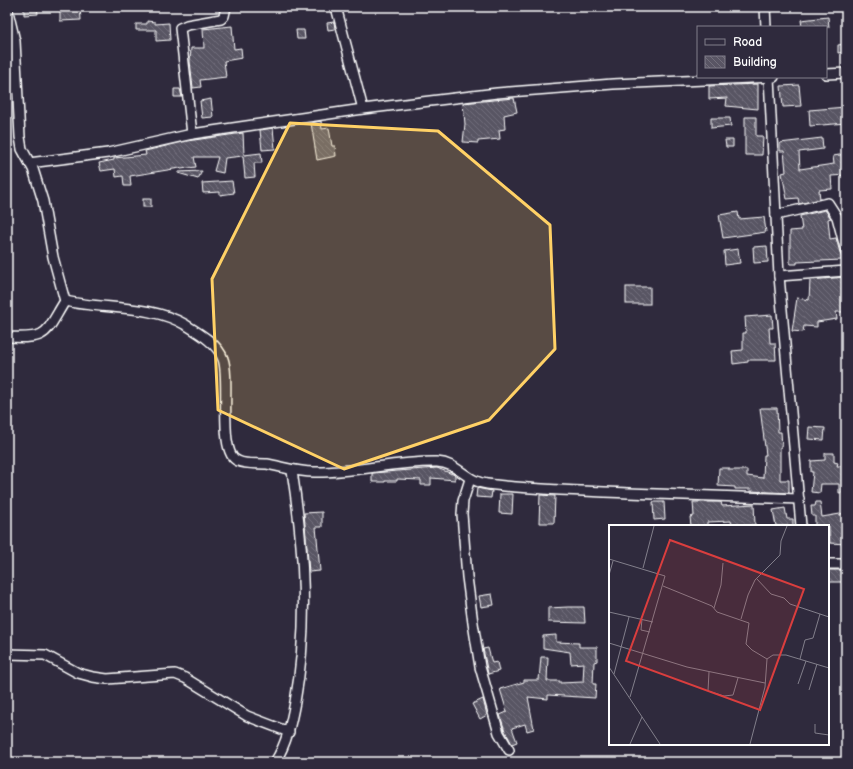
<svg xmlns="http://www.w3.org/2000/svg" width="853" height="769" font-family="'Balsamiq Sans',sans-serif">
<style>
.building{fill:url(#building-back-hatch);stroke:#fff}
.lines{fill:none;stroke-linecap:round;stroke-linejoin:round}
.minor-casing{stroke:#fff;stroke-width:12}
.minor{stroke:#2f2a3d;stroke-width:9}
.marked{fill:#ffd166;fill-opacity:0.2;stroke:#ffd166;stroke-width:3;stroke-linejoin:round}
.inset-road{fill:none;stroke:#827f8b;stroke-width:1}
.view{fill:#da3e3e;fill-opacity:0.15;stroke:#da3e3e;stroke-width:2}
.inset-edge{fill:none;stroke:#fff;stroke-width:2}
</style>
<defs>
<pattern id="building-back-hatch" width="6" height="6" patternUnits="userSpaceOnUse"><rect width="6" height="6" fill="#595564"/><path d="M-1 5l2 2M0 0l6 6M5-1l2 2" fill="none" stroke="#726e7b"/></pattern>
</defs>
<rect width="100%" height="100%" fill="#2f2a3d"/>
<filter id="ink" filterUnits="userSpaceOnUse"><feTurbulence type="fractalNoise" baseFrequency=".025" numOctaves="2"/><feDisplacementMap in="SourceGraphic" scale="8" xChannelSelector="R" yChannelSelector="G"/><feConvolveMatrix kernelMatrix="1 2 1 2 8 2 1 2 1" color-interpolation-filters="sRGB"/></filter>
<g filter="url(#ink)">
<g class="building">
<path d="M24,7H37L38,14L24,15Z"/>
<path d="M60,7H80L81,20L60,21Z"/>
<path d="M828,17L829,27H802L801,20Z"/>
<path d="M147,21L155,22V24L169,23L170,40L156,41V30H136V24H147Z"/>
<path d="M334,22L335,29L328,30L327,23Z"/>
<path d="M232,26L234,49L241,48L242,58L224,61L226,77L200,80L201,87L193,88L190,61L191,48H204L203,29Z"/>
<path d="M296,30H304L305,39H297Z"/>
<path d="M846,44V52L838,53V45Z"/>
<path d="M758,84V109L726,106L727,98L709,99V86Z"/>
<path d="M799,85L801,106L783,107L781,86Z"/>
<path d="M174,89H180L182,97H174Z"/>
<path d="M514,98L517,112L504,115L505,129L499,130L500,139L478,141V143L463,142L465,124L463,103Z"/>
<path d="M211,99L213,117L202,118L200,101Z"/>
<path d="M846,107V123L810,126L809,110Z"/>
<path d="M745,117H756V136H763L762,155H745Z"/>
<path d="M711,118H730L731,126L711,128Z"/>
<path d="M321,121L322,129L329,128L332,146H335L336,156L317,160L311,123Z"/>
<path d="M273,128L275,149L262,150L260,130Z"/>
<path d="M243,133L244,155L261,153L262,163H254L255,177L245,178L243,156L225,158L223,173L214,171L218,157H194L196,167L181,169L180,168L130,176L131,186H124L123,176L116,177L115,169L101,171L99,163L114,160V158L146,155L145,151L187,141Z"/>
<path d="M822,138L823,149L799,152L800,169L834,164L833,156L846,154V175L831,176L832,189L819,190L820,199L799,204L798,198L787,199L782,173L786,172L784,151H780V143Z"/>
<path d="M725,140H733V147H726Z"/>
<path d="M202,171L198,179L178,173V172Z"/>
<path d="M232,181L234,193L220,195V192L203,193L202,183Z"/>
<rect x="143" y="199" width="8" height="8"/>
<path d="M825,210L831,218L828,219L830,239L836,238L842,260L797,262V264H790V231L802,230L800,216Z"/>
<path d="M738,212L739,219L764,217L766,232L723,238L719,215Z"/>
<path d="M767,246L768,262L754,263L753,247Z"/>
<path d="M738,249L740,263L725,265L724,251Z"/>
<path d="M846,277V312H836L837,319L817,322V327L804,326L803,332L792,331L797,298L809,300L810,280Z"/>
<rect x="626" y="287" width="24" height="17"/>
<path d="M772,315L773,328H769L770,343H775L776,360H748V362L733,364L732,351L743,350V333H746L745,317Z"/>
<path d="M760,408H777L778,432H781L782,447H780V480H789V493L750,491L751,489H735V487L718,486L719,468H729V470H747V476L763,478L764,455H766Z"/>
<path d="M809,427L825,428L824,440L808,439Z"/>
<path d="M825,453H834V462L838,463L837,466H846V492L839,493V484H821L820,493L811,492L813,472H811V461L825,460Z"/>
<path d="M437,468L455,475V480L431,478V485H421V480L397,479V481H385V482H372V473Z"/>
<path d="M477,488L492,491L491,498L476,497Z"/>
<path d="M500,494H513L512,514L499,513Z"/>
<path d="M540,495L555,496L554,523H539Z"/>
<path d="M653,502H664L665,519L654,520Z"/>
<path d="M693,502H721L722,506L754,504L755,525L732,526L731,521L707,522V526H691L690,517L694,516Z"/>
<path d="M816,502H820L822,517L846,513V544L830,543L829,526H815V516H812L811,506H815Z"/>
<path d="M785,508L787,519H793V526H776L773,510Z"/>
<path d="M322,512V527H316L320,571L309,572L304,513Z"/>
<rect x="828" y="570" width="18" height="12"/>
<path d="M492,594L494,605L481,607L479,596Z"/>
<path d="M568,607H584L585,623L548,622V608Z"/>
<path d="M556,635V642L579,643V647H597V661L594,662L593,684H596L595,698L548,695V699L528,697L534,729L527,731L525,724L512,728L517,742L512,744L505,731L500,715L507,712L500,689L524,682V680H539L541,657H548L547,681H560V683L583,682L584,663L571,664L570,652L543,648V636Z"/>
<path d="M488,648L492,663L497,662L499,671L488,674L483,649Z"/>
<path d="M483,699L487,715L480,719L472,704Z"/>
</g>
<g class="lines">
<g class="minor-casing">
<g id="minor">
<path d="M336,7L363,109"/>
<path d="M765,7L766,27"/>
<path d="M826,74L846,73"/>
<path d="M769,77L779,276L801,526"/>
<path d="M192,134L180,28L187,25L221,19L224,16L226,7"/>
<path d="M29,163L108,153L192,134L363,109L497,93L613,84L774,77"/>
<path d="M776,215L828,203L837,217L846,251"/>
<path d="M779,276L846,271"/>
<path d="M65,301C105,310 150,304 186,325C199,333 218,344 223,359C231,380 217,454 238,461C246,465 258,463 267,464C283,467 297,472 314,472C355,473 396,461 437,462C458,463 467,482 487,484C533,490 581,491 628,493C685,495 742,497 799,499"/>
<path d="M7,337C49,339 44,335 65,301L53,257L43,201L33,169L22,149L20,137L15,41L7,7"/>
<path d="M470,479L463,501L462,514L467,577L473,623L480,667L499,733L509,750"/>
<path d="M828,564H846"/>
<path d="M7,654L45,655L78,673L93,677L107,679L175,674L185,678L247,716L289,732"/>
<path d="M275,762C287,743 291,723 295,702C309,625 304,548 292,471"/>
</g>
</g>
<use href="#minor" class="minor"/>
</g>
</g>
<path class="marked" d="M290,123L438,131L550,225L555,349L489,420L344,469L218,410L212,279Z"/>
<g transform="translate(609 525)">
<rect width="220" height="220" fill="#2f2a3d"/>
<path class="inset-road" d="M0,34L56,51L21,172M34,43L45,1M0,50L4,36M147,53L162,69L175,73L181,79L220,92M54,61L103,81L108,87L140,98L137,119L143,125L158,134M105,83L112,60L114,38M0,87L44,97M33,94L32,105L41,107M132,94L139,70L146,55L171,30L172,16L178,1M0,118L78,142L156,158M191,134L196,115L204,113L211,89M0,142L51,219M100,147L99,166L115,171L124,170L129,153M5,149L20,92M189,159L197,136M200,165L208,139M206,199V208L220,210M21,219L33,192M141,219L156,162L158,134L164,130H177L220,143"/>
<path class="view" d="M61,15L195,64L151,185L17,136Z"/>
<rect width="220" height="220" class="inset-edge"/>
</g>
<rect width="853" height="769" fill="none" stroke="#2f2a3d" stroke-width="24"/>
<rect x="12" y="12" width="829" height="745" fill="none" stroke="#fff" stroke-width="1.5" filter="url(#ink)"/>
<rect x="697" y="26" width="130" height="52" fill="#2f2a3d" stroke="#827f8b"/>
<rect x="705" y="39" width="20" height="6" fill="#2f2a3d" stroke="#827f8b"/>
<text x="733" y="46" font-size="12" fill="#ffffff">Road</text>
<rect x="705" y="56" width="20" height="12" fill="url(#building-back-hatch)" stroke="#827f8b"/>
<text x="733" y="66" font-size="12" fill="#ffffff">Building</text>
</svg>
